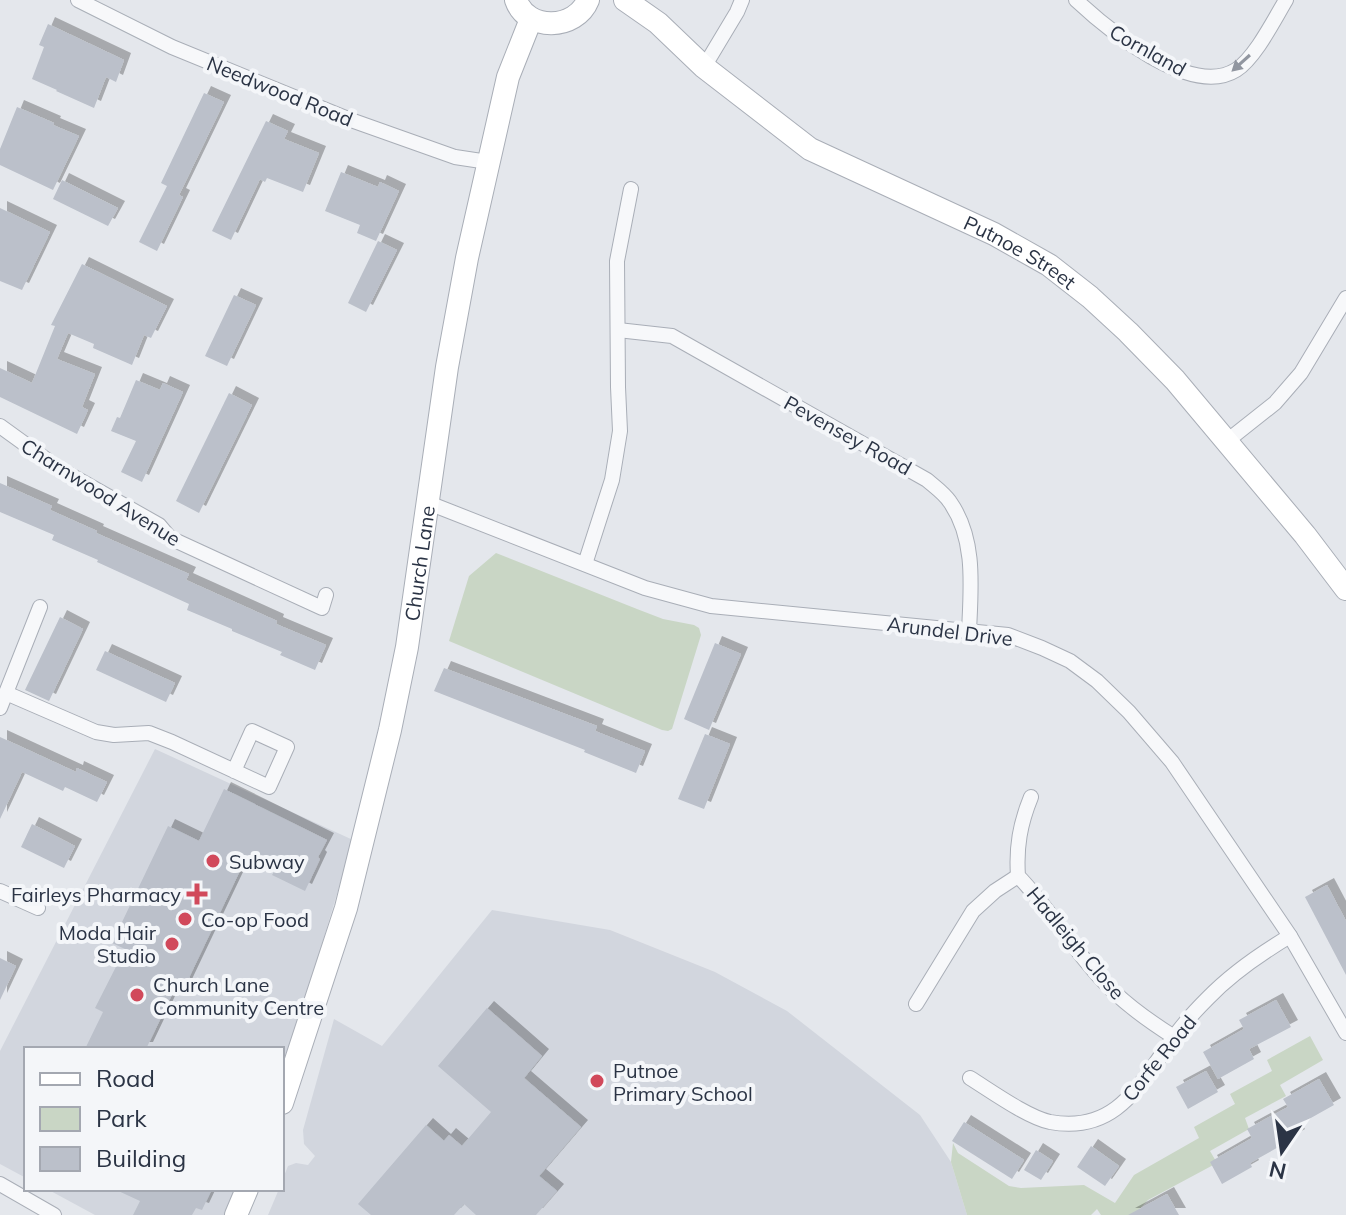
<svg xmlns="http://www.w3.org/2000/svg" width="1346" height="1215" font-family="Mulish,sans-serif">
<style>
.built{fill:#d2d6de}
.green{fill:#c9d6c5}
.building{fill:#bbc0ca;filter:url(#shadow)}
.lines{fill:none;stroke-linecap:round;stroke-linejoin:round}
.street-casing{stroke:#a9aeb7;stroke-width:16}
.secondary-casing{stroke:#a9aeb7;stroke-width:24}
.street{stroke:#f7f8fa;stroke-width:14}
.secondary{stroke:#fff;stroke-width:22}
.oneway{fill:#9196a0}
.poi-dot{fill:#d1495b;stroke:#f4f6f9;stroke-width:3}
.labels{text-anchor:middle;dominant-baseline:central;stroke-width:8;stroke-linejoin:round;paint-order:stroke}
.street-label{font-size:20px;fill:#2b3445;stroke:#f4f6f9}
.poi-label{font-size:20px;fill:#2b3445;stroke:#f4f6f9;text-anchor:start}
</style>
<defs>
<filter id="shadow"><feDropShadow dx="7" dy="-7" stdDeviation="0" flood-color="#0004"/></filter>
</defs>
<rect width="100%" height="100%" fill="#e4e7ec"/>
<g class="built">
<path d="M155,749L353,840L285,1068L282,1075V1049H26V1178L0,1164V1051Z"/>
<path d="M492,910L610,930L715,972L787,1011L920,1115L951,1162L967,1215H268L279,1189H282V1181L288,1166L296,1163L308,1165L315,1156L304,1144L303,1130L334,1019L382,1046Z"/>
<path d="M47,1189H236L226,1215H95Z"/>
</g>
<g class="green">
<path d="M496,553L637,609L663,619L694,625L699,628L701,635L672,729L668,731L662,730L449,641L469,576Z"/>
<path d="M1310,1036L1323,1060L1280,1085L1286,1096L1245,1118L1249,1129L1210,1151L1217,1163L1148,1200L1134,1215H1101L1097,1209L1091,1215H967L951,1162L953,1143L958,1153L1009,1186L1021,1188L1084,1185L1115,1203L1134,1175L1199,1138L1194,1127L1235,1104L1230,1094L1272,1071L1267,1060Z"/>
</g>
<g class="building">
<path d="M48,24L124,60L116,82L106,77L94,108L56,91L57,90L32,79L44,47L39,45Z"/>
<path d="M204,93L224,102L179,195L183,197L157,251L139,242L167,186L161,183Z"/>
<path d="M17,107L54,123L53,125L79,136L53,190L0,165V149Z"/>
<path d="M266,121L288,131L284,139L319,153L303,192L267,178L265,182L260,179L231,240L212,231Z"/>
<path d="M341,172L378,187L380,182L399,191L376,241L357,233L360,225L325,211Z"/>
<path d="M62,180L118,208L108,226L53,199Z"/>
<path d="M0,208L50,232L22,290L0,281Z"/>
<path d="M378,241L397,250L366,312L348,303Z"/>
<path d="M82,264L167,306L151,338L144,335L132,365L93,348L94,344L68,333L57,359L95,374L82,407L88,410L77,434L0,397V368L32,383L55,326L51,325Z"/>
<path d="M234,295L256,305L227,366L205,356Z"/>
<path d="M136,380L160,390L163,383L183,392L142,482L121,472L136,441L111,431L117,417L120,418Z"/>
<path d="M229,393L252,405L199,513L176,501Z"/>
<path d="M0,483L52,506L50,510L97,531L96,533L189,574L186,580L277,621L276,624L326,645L315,670L280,655L282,652L232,631V629L187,610L189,604L97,562L98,560L52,540L54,535L0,512Z"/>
<path d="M60,617L83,629L49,701L25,690Z"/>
<path d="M715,643L741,654L709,730L684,719Z"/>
<path d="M105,651L175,683L166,702L96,670Z"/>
<path d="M444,668L597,726L595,731L645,751L636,773L584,752L585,750L434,691Z"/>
<path d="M705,734L730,744L704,809L678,799Z"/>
<path d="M0,737L76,772L77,768L107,782L97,802L65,787L63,791L22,772L0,819Z"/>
<path d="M224,789L327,840L318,857L320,859L305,891L272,875L274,872L246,858L185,986L178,982L146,1049H85L103,1012L95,1008L125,949L112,943L168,826L199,841Z"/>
<path d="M32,824L75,846L64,868L21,847Z"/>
<path d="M1327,885L1346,921V975L1305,897Z"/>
<path d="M0,958L16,966L0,1000Z"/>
<path d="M1276,1000L1291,1027L1249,1049L1254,1059L1218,1079L1203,1052L1244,1029L1239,1020Z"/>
<path d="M487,1008L542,1056L524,1078L581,1127L539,1176L557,1191L536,1215H476L464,1204L454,1215H371L358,1204L426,1125L444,1141L449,1135L462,1146L491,1112L438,1066Z"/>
<path d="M1206,1071L1218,1092L1188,1109L1176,1087Z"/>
<path d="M1319,1079L1334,1105L1293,1128L1298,1136L1250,1163L1252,1167L1222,1184L1210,1162L1252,1138L1247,1129L1288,1107L1283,1099Z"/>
<path d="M964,1122L1024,1160L1012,1179L952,1141Z"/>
<path d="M1091,1146L1119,1166L1105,1186L1077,1167Z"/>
<path d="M1036,1150L1053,1161L1041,1180L1024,1170Z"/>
<path d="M114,1189H212L202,1210L196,1208L192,1215H133L140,1201Z"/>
<path d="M1167,1194L1179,1215H1128Z"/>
</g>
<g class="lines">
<g class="street-casing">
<g id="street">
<path d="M78,0L172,47L348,119L455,157L488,162"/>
<path d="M1076,0C1108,30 1191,98 1236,70C1255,58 1274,20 1286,0"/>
<path d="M704,67L737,12L742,0"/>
<path d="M618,330L672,336L927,480C935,487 944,493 950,502C976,539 971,587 969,631"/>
<path d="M0,426L58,468L159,525L170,538L322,608L326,595"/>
<path d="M1227,441L1275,403L1301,373L1346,298"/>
<path d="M426,502L645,588L711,606L1008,635L1042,648L1070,661L1097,681L1129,712L1172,762L1290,936L1346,1033"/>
<path d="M585,564L612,480L620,431L618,387L617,261L631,189"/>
<path d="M6,693L96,732L114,735L149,733L172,742L269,787L287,747L252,731L234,771"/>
<path d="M0,708L40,607"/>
<path d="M1031,797C1020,824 1016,847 1018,876C1053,912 1077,957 1114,992C1132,1009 1152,1023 1174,1037"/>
<path d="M0,891L38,908"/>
<path d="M916,1004L973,911L995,891L1018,876"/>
<path d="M970,1078C991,1091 1027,1117 1050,1122C1116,1134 1139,1085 1172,1040C1182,1025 1195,1011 1208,998C1232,973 1260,954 1290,936"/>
<path d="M0,1184L54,1215"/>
</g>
</g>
<g class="secondary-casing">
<g id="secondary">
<path d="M516,0C527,32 576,30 588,0"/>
<path id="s1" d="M625,0L658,23L704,67L810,149L994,234L1049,265L1090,297L1128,332L1175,380L1305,535L1346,589"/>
<path id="s2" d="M282,1103L346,908L390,730L407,647L447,367L467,258L508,77L531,19"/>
<path d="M236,1215L247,1189"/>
</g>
</g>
<use href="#street" class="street"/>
<use href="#secondary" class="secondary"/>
</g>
<defs><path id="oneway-solid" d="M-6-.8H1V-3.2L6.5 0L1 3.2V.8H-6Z" transform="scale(2)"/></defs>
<use class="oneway" href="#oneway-solid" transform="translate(1241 63) rotate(138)"/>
<g class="poi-dot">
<circle cx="213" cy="861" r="8"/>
<path d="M193 882h8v8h8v8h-8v8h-8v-8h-8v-8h8z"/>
<circle cx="185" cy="919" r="8"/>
<circle cx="172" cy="944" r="8"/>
<circle cx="137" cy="995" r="8"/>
<circle cx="597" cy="1081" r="8"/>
</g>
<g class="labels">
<g class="street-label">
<text transform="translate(1148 50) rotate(29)">Cornland</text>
<text transform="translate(280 91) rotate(22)">Needwood Road</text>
<text stroke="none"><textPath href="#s1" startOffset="472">Putnoe Street</textPath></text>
<text transform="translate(848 435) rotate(29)">Pevensey Road</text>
<text transform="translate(101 492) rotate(32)">Charnwood Avenue</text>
<text stroke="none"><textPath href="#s2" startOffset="558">Church Lane</textPath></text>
<text transform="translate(950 631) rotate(7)">Arundel Drive</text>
<text transform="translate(1076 943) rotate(50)">Hadleigh Close</text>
<text transform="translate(1159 1058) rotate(-51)">Corfe Road</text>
</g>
<g class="poi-label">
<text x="229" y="861">Subway</text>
<text x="181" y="894" text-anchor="end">Fairleys Pharmacy</text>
<text x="201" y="919">Co-op Food</text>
<text x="156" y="932" text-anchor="end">Moda Hair<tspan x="156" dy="23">Studio</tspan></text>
<text x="153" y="984">Church Lane<tspan x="153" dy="23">Community Centre</tspan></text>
<text x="613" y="1070">Putnoe<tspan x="613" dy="23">Primary School</tspan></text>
</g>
</g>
<rect x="24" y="1047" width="260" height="144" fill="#f4f6f9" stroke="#a4a8b1" stroke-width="2"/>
<rect x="40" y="1073" width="40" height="12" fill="#ffffff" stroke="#a4a8b1" stroke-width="2"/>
<text x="96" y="1087" font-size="24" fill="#2b3445">Road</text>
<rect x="40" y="1107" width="40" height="24" fill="#c9d6c5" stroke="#a4a8b1" stroke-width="2"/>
<text x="96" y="1127" font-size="24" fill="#2b3445">Park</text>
<rect x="40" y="1147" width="40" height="24" fill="#bbc0ca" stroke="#a4a8b1" stroke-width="2"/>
<text x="96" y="1167" font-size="24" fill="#2b3445">Building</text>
<g transform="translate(1282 1151) rotate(193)" stroke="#f4f6f9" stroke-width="6" paint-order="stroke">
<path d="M0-6L14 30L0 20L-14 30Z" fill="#2b3445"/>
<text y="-12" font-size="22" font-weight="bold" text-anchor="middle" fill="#2b3445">N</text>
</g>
</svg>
